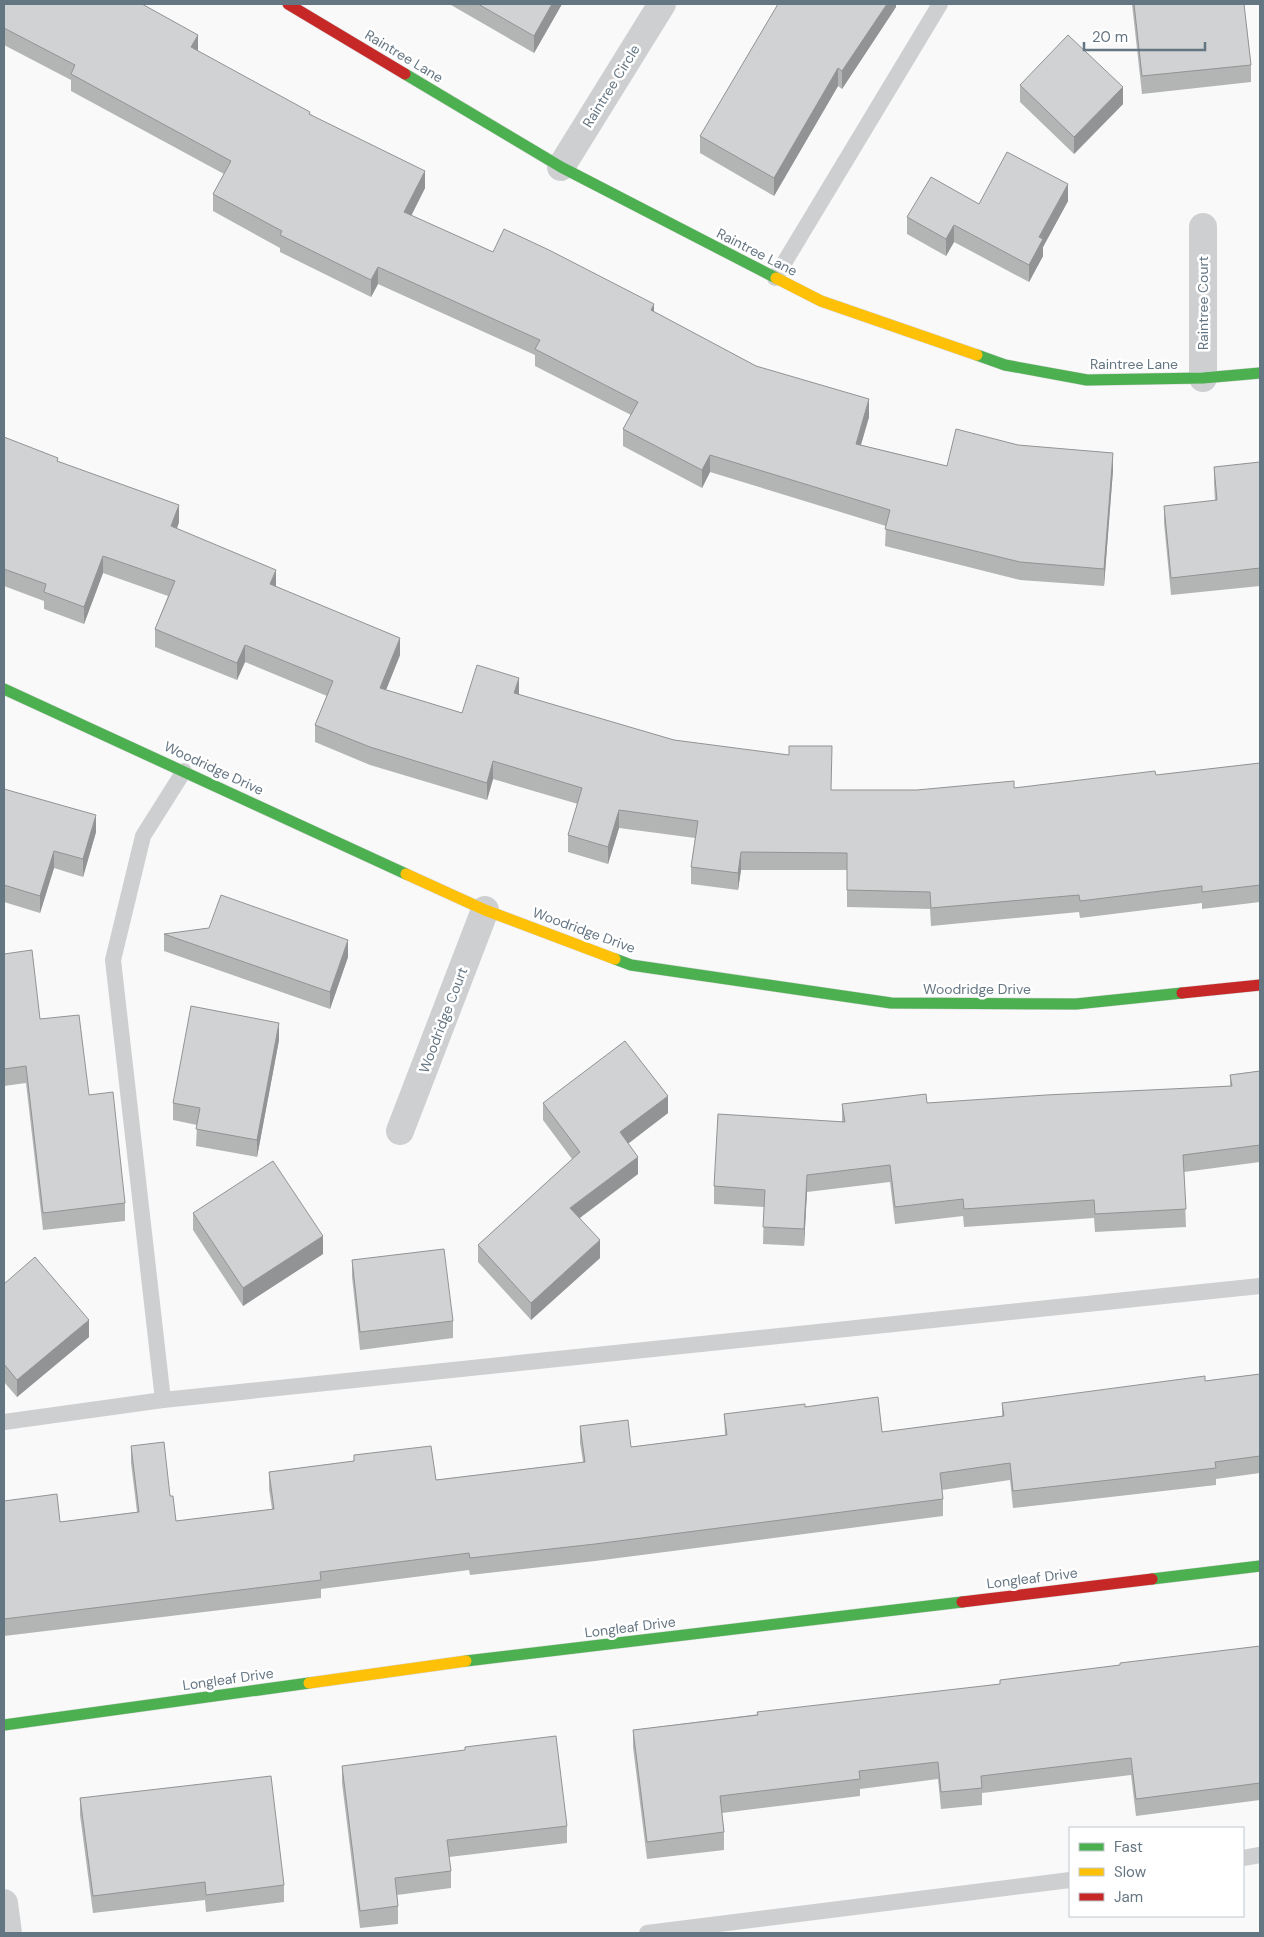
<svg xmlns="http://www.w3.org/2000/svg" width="1264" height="1937" font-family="'DM Sans',sans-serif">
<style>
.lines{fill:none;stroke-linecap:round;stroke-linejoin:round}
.fast-casing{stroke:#d5d6d7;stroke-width:12}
.slow-casing{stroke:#d5d6d7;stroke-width:12}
.jam-casing{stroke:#d5d6d7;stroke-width:12}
.lane{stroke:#cecfd0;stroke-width:16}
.street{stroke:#cecfd0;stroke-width:28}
.fast{stroke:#4caf50;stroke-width:11}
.slow{stroke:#ffc107;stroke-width:11}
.jam{stroke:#c62828;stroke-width:11}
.wall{fill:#b3b5b5}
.shaded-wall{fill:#929394}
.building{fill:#d0d2d3;stroke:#929394}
.labels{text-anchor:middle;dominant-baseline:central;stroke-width:5;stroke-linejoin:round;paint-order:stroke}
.street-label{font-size:14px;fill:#657683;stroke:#fff}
</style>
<rect width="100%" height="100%" fill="#f9f9f9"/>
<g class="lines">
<g class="fast-casing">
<g id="fast">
<path d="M405,74L561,167L776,278"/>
<path d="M977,355L1005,365L1087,380L1203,378L1260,373"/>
<path d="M4,689L406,874"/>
<path d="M615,959L631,965L891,1003L1076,1004L1182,993"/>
<path d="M1152,1579L1260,1566"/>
<path d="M466,1661L962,1602"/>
<path d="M4,1725L309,1683"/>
</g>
</g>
<g class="slow-casing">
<g id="slow">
<path d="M776,278L821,301L977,355"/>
<path d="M406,874L485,910L615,959"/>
<path d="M309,1683L466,1661"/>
</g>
</g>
<g class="jam-casing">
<g id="jam">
<path d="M288,4L405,74"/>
<path d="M1182,993L1260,985"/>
<path d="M962,1602L1152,1579"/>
</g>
</g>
<g class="lane">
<path d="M775,278L940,4"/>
<path d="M163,1400L113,960L143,836L184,771"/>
<path d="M4,1422L163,1400L1260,1286"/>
<path d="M1243,1858L1260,1855"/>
<path d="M647,1933L1070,1880"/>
</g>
<g class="street">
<path d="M561,167L662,4"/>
<path d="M1203,227V378"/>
<path d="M400,1131L485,910"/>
<path d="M4,1903L8,1933"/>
</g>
<use href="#fast" class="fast"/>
<use href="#slow" class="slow"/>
<use href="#jam" class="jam"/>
</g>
<g class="wall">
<path d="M4,4L198,51L310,114L425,188L411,216L493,252L654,312L756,366L869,417L861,445L947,466L1113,470L1104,586L1020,580L885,546L886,526L710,472L702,488L623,446V429L631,415L535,366V355L378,284L371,297L280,252V248L213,211V194L224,174L71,91V80L4,45Z"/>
<path d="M451,4H562L534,53L451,5Z"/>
<path d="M896,4V7L842,89L838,86L774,196L700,153V136Z"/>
<path d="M1132,4H1244L1251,65V82L1142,94Z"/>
<path d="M1020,85L1123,104L1074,154L1020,102Z"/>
<path d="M1068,201L1043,247V256L1029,282L954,242L946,256L907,234V217L979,204Z"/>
<path d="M4,437L58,461L179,522L177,529L276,586L400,655L386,690L462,713L519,695L832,790H917L1014,788L1156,775L1260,763V902L1202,909V903L1080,918L1079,912L931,926L930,909L847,907V870H741L738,890L691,884V867L695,838L619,828L608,864L568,852V835L578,804L493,779L487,800L370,765L315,742V725L327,696L245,662L237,680L155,647V629L168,596L103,573L84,624L44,609V601L4,586Z"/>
<path d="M1260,462V586L1171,595L1164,523V506L1215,501L1214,484V467Z"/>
<path d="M4,789L96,832L83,877L54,868L40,913L4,902Z"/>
<path d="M164,934L348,957L330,1009L164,951Z"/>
<path d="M4,954L40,1019L125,1203V1221L43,1230L26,1083L4,1086Z"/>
<path d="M279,1040L257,1157L196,1146L197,1125L173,1120V1103Z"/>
<path d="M1260,1071V1162L1184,1172L1186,1227L1095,1232L1094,1218L964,1227L963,1216L895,1224L890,1182L807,1192L804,1246L763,1244L764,1207L714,1204V1186L842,1122V1104L927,1103L1230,1086V1075Z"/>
<path d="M543,1103L668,1113L628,1143L638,1174L580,1218L600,1258L531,1320L478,1262V1245L572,1159L543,1120Z"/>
<path d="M193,1213L323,1254L243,1306L193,1230Z"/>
<path d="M352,1260L453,1321V1338L360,1350L352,1277Z"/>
<path d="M4,1284L89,1337L17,1397L4,1382Z"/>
<path d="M1260,1374V1473L1216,1479V1485L1013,1508L1010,1480L942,1490L943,1499V1516L595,1561L470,1575L469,1570L321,1589V1598L4,1636V1501L60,1522L137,1512L131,1463V1446L170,1496L176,1521L272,1509L269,1489V1472L354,1461V1455L436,1480L583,1462L580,1443V1426L631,1447L725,1435L724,1414L805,1407L882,1432L1002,1416V1403L1205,1381Z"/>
<path d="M1260,1646V1800L1136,1816L1131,1775L982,1793V1805L941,1809L938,1779L860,1789V1796L722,1813L724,1832V1850L647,1859L633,1747V1730L1000,1684V1680L1120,1665Z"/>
<path d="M342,1766L567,1826V1843L449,1857L451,1871V1888L397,1895L398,1906V1924L360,1928L342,1783Z"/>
<path d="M80,1798L284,1885V1902L206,1912L205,1900L93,1913L80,1815Z"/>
</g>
<g class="shaded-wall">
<path d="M552,4H562L534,53V36Z"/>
<path d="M887,4H896V7L842,89V71Z"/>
<path d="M198,35V52L191,47Z"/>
<path d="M838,68V86L774,196V178Z"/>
<path d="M1123,87V104L1074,154V137Z"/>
<path d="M425,171V188L404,230V212Z"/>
<path d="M1068,184V201L1043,247V256L1029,282V265L1039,237Z"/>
<path d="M954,225V242L946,256V239Z"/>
<path d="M378,267V284L371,297V280Z"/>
<path d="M654,304V321L651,310Z"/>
<path d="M869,399V417L856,461V444Z"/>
<path d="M1113,453V470L1104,586V569Z"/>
<path d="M710,455V472L702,488V470Z"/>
<path d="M179,505V522L171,544V526Z"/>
<path d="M103,556V573L84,624V607Z"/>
<path d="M276,570V587L270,584Z"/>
<path d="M400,638V655L380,705V688Z"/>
<path d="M245,645V662L237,680V663Z"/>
<path d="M519,678V695L514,693Z"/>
<path d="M493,761V779L487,800V783Z"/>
<path d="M619,810V828L608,864V847Z"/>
<path d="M96,815V832L83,877V859Z"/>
<path d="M54,851V868L40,913V896Z"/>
<path d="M741,852V870L738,890V873Z"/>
<path d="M348,940V957L330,1009V992Z"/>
<path d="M279,1023V1040L257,1157V1140Z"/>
<path d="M668,1096V1113L620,1150V1132Z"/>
<path d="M638,1157V1174L570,1225V1208Z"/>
<path d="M807,1175V1192L804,1246V1229Z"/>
<path d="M323,1236V1254L243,1306V1288Z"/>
<path d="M600,1240V1258L531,1320V1303Z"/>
<path d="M89,1320V1337L17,1397V1380Z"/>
</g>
<g class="building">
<path d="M4,4H142L198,35L191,47L310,112L309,114L425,171L404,212L493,252L504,229L549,250L654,304L651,310L756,366L869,399L856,444L947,466L956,429L1018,445L1113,453L1104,569L1020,562L885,529L890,510L710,455L702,470L623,429L638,402L535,349L540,340L378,267L371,280L280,235L282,231L213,194L231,161L71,74L75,65L4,28Z"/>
<path d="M478,4H552L534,36Z"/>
<path d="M778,4H887L842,71L838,68L774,178L700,136Z"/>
<path d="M1134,4H1244L1251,65L1142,76Z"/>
<path d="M1068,35L1123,87L1074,137L1020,85Z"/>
<path d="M1007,152L1068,184L1039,237L1043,239L1029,265L954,225L946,239L907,217L931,177L979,204Z"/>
<path d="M4,437L58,458L57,461L179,505L171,526L276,570L270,584L400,638L380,688L462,713L477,665L519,678L514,693L674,740L789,755V746H832L831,790H917L1014,781V788L1155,771L1156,775L1260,763V885L1202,892V886L1080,901L1079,895L931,908L930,892L847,890V853L741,852L738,873L691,867L698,821L619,810L608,847L568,835L582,788L493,761L487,783L370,747L315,725L333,681L245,645L237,663L155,629L175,581L103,556L84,607L44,592L46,584L4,569Z"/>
<path d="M1260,462V568L1171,578L1164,506L1217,500L1214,467Z"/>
<path d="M4,789L96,815L83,859L54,851L40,896L4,885Z"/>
<path d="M221,895L348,940L330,992L164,934L209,928Z"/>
<path d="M32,950L40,1019L79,1015L89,1095L113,1092L125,1203L43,1213L26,1066L4,1069V954Z"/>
<path d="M191,1006L279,1023L257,1140L196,1129L200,1108L173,1103Z"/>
<path d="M625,1041L668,1096L620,1132L638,1157L570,1208L600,1240L531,1303L478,1245L580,1152L543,1103Z"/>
<path d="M1260,1071V1145L1183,1155L1186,1209L1095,1214L1094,1200L964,1209L963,1199L895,1207L890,1165L807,1175L804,1229L763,1227L765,1190L714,1186L718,1114L845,1122L842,1104L926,1094L927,1103L1046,1095L1232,1086L1230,1075Z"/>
<path d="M273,1161L323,1236L243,1288L193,1213Z"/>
<path d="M444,1249L453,1321L360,1332L352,1260Z"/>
<path d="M35,1257L89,1320L17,1380L4,1364V1284Z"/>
<path d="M1260,1374V1456L1215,1462L1216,1468L1013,1491L1010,1463L940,1473L943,1499L595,1544L470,1558L469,1553L320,1572L321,1580L4,1619V1501L57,1494L60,1522L139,1512L131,1446L164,1442L170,1496H173L176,1521L274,1509L269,1472L354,1461V1455L431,1446L436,1480L585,1462L580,1426L628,1420L631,1447L727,1435L724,1414L805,1404V1407L878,1397L882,1432L1004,1416L1002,1403L1205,1376V1381Z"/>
<path d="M1260,1646V1783L1136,1799L1131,1758L981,1776L982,1788L941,1792L938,1762L859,1771L860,1779L720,1796L724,1832L647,1842L633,1730L758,1715L757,1712L1000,1684V1680L1120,1665V1663Z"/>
<path d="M556,1736L567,1826L447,1840L451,1871L395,1878L398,1906L360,1911L342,1766L465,1750V1747Z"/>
<path d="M271,1776L284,1885L206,1895L205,1882L93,1896L80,1798Z"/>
</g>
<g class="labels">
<g class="street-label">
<text transform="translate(404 56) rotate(31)">Raintree Lane</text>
<text transform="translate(611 86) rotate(-58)">Raintree Circle</text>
<text transform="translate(757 252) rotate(27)">Raintree Lane</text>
<text transform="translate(1203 303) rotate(-90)">Raintree Court</text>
<text x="1134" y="364">Raintree Lane</text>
<text transform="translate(214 768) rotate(25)">Woodridge Drive</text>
<text transform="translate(584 930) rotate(20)">Woodridge Drive</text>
<text x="977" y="989">Woodridge Drive</text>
<text transform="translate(443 1020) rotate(-69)">Woodridge Court</text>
<text transform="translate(1032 1578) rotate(-7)">Longleaf Drive</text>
<text transform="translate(630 1627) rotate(-7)">Longleaf Drive</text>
<text transform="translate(228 1679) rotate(-8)">Longleaf Drive</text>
</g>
</g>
<rect width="1264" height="1937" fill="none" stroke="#657683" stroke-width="10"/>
<rect x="1069" y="1827" width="175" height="90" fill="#ffffff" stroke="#c1c8cd"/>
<rect x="1079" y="1843" width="25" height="8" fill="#4caf50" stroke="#c1c8cd"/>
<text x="1114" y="1852" font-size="15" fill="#657683">Fast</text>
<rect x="1079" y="1868" width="25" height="8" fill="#ffc107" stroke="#c1c8cd"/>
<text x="1114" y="1877" font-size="15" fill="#657683">Slow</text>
<rect x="1079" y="1893" width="25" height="8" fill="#c62828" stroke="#c1c8cd"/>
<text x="1114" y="1902" font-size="15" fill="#657683">Jam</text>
<path d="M1084 42v8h121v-8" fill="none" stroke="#657683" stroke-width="2.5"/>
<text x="1092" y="42" font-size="15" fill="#657683" stroke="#ffffff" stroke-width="4" paint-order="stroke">20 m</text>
</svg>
